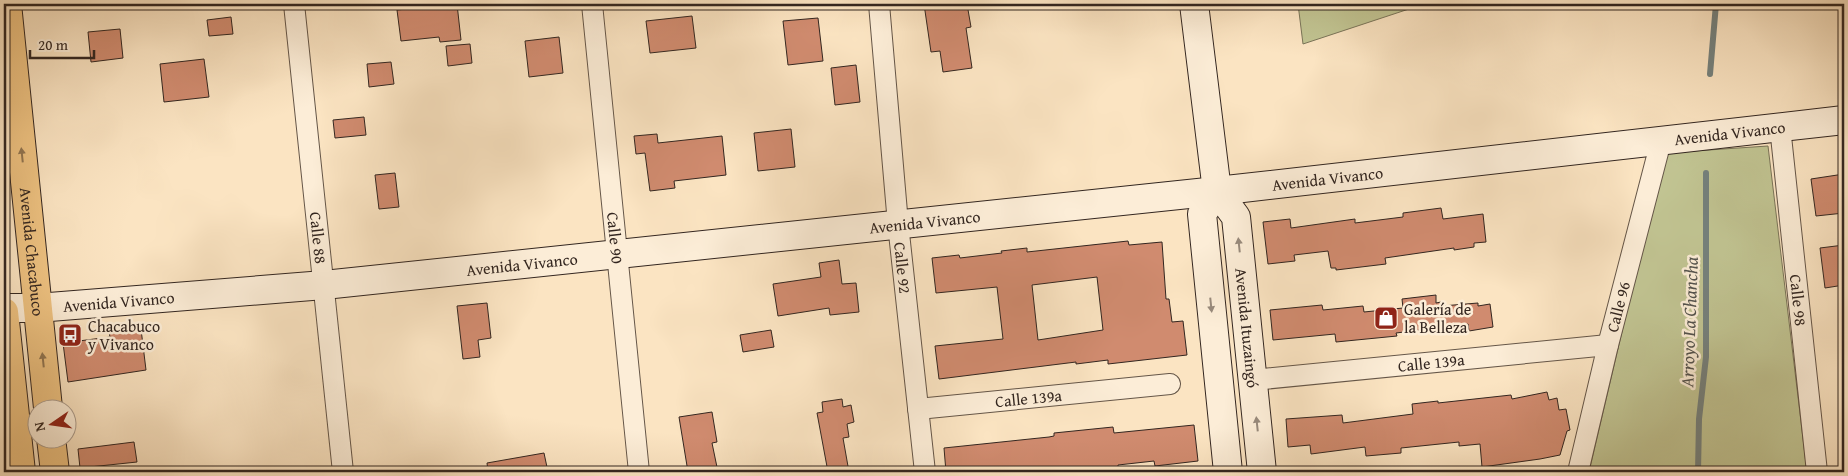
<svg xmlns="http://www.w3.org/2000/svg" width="1848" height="476" font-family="'Gentium Book Plus',serif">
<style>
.green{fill:#c1c492;stroke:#7a7559}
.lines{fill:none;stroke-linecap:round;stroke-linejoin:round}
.stream{stroke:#75817d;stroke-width:6}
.building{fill:#d08b6f;stroke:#332620;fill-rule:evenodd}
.street-casing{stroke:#655648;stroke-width:22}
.secondary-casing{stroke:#332620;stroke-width:30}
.primary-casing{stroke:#332620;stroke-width:30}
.street{stroke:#fcedd7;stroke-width:20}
.secondary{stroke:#fcedd7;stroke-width:28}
.primary{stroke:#eec281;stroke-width:28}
.oneway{fill:#907450}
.oneway2{fill:#988a7c}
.labels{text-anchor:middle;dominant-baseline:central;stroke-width:5;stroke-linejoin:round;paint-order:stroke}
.street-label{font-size:16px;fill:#332620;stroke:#fcedd7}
.poi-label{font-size:16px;fill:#332620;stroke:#fcedd7;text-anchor:start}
.water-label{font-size:18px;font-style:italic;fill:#54534e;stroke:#fcedd7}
</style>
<rect width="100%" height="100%" fill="#fbe4c2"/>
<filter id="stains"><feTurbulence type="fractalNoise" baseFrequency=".004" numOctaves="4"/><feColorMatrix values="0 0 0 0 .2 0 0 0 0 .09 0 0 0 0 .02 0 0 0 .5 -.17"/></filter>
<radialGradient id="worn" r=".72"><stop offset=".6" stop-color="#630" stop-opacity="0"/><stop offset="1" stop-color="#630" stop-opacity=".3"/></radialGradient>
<g class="green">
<path d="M1298,4H1424L1303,44Z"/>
<path d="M1768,146L1807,472H1589L1664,153Z"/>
</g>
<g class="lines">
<g class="stream">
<path d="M1710,74L1716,4"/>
<path d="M1698,472L1699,419L1706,357V173"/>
</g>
</g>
<g class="building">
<path d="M435,4H457L461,40L440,42L439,37L401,41L397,10L436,6Z"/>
<path d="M924,4H967L971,27L966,28L972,68L943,72L940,51L931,52Z"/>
<path d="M692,16L696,48L650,53L646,21Z"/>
<path d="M231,17L233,34L209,36L207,20Z"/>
<path d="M818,18L823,61L788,65L783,21Z"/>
<path d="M120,29L123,58L91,62L88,32Z"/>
<path d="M559,37L563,73L529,77L525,41Z"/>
<path d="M470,44L472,63L448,66L446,46Z"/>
<path d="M204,59L209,97L164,102L160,64Z"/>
<path d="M391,62L394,84L369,87L367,64Z"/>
<path d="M856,65L860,102L835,105L831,68Z"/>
<path d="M364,117L366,135L335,138L333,120Z"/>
<path d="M791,129L795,167L758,171L754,133Z"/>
<path d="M657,134L658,143L722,136L726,175L674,181L675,188L650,191L645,153L636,154L634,136Z"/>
<path d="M395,173L399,207L379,209L375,175Z"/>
<path d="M1844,174V213L1816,216L1811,179Z"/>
<path d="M1441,208L1443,219L1483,214L1486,242L1474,243V247L1454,250V248L1385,258L1386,264L1336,270V268H1331L1328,251L1294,255L1295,261L1268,264L1263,222L1290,219L1291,228L1355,219V223L1403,217V213Z"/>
<path d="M1128,241L1129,245L1162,242L1166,299H1169L1172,322L1183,321L1187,355L1108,364V360L1076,364V362L939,379L935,346L1003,339L997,287L936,293L932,258L959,255L960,258L1002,253L1001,251L1027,248V252ZM1097,277L1103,330L1038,340L1032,285Z"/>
<path d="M1844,245V285L1825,288L1820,248Z"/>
<path d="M839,260L842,284L856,283L859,312L830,315L829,308L778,316L773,284L821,277L819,263Z"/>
<path d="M1436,295V303L1441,302L1442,306L1478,303V306L1490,304L1493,327L1469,331L1468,324L1396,333L1397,336L1336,342L1335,334L1273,340L1270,310L1322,305L1323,310L1363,306L1364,312L1403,308L1402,299Z"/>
<path d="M487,303L491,338L478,340L480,357L463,359L457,306Z"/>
<path d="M141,329L146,370L68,382L63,343L110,337L109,332Z"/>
<path d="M771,330L774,347L743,352L740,335Z"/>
<path d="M1547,392L1549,400L1557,398L1559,410L1566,409L1570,430L1567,431L1560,455L1540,459L1482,467L1480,444L1459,446V442L1401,448V453L1366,456L1365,447L1311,454L1310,445L1288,447L1286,419L1342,415L1343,423L1413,414L1412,404L1438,401V403L1511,395L1512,399Z"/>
<path d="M842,399L843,407L851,405L854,422L847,424L849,437L843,438L849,472H828L817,413L823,412L822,402Z"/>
<path d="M712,412L717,442L712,443L718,472H688L679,417Z"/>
<path d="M1194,425L1198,461L1155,466L1154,461L1118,465V472H1101V470L1082,472H946L944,448L1049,437L1054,436V433L1113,427L1114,433Z"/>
<path d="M134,442L137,462L80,468L78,449Z"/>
<path d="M544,453L548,472H488L487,463Z"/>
</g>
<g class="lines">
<g class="street-casing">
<g id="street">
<path id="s1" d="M294,4L343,472"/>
<path id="s2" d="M592,4L639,472"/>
<path id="s3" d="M879,4L898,224L925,472"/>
<path id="s4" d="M1780,127L1817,472"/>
<path id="s5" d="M1253,380L1608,345"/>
<path id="s6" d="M918,409L1170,384"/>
<path id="s7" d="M1578,472L1608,345L1661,141"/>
</g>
</g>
<g class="secondary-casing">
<g id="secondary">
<path id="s8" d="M1194,4L1217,191L1236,217L1262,472"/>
<path d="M1217,191L1202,214L1228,472"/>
<path id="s9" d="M4,308H37L324,285L1217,191L1844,120"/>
</g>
</g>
<g class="primary-casing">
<g id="primary">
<path id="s10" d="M7,4L48,408"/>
<path d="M4,312L21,472"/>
<path d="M51,438L55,472"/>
</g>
</g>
<use href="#street" class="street"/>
<use href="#secondary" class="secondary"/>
<use href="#primary" class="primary"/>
</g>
<defs><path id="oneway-solid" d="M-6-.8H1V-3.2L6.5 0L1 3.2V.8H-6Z" transform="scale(1.25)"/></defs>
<g class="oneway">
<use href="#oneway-solid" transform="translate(22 155) rotate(-96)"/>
<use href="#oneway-solid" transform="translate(43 360) rotate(-96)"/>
</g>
<g class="oneway2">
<use href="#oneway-solid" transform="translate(1239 245) rotate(-96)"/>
<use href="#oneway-solid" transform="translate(1211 305) rotate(84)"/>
<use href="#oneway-solid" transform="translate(1257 424) rotate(-96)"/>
</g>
<defs>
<g id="shop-square" transform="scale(1.25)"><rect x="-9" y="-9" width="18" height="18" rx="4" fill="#8f2418" stroke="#fcedd7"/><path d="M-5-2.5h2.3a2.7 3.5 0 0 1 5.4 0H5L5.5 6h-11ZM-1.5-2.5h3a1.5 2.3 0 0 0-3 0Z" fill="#fff"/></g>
<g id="bus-square" transform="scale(1.25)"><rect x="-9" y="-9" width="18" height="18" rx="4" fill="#8f2418" stroke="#fcedd7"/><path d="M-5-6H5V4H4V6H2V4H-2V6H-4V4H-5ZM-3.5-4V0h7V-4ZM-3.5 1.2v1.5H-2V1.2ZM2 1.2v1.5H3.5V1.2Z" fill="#fff"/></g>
</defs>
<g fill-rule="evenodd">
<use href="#shop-square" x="1386" y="318"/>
<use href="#bus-square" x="70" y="335"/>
</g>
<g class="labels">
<g class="street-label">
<text stroke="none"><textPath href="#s9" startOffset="1735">Avenida Vivanco</textPath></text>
<text stroke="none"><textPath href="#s9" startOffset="1330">Avenida Vivanco</textPath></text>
<text stroke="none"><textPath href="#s9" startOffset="925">Avenida Vivanco</textPath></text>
<text stroke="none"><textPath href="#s1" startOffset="235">Calle 88</textPath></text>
<text stroke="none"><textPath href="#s2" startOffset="235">Calle 90</textPath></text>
<text stroke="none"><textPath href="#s10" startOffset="249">Avenida Chacabuco</textPath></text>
<text stroke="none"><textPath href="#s9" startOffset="520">Avenida Vivanco</textPath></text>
<text stroke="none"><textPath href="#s3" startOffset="265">Calle 92</textPath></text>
<text stroke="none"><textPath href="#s4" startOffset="174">Calle 98</textPath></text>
<text stroke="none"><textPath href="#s9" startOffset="115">Avenida Vivanco</textPath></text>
<text stroke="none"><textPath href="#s7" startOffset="170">Calle 96</textPath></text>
<text stroke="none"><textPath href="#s8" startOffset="332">Avenida Ituzaingó</textPath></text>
<text stroke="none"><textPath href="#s5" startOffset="179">Calle 139a</textPath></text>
<text stroke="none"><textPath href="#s6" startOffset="111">Calle 139a</textPath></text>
</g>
<g class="poi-label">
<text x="1404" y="309">Galería de<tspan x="1404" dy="18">la Belleza</tspan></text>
<text x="88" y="326">Chacabuco<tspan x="88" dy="18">y Vivanco</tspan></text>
</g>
<g class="water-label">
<text transform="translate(1689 322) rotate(-88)">Arroyo La Chancha</text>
</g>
</g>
<rect width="1848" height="476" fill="none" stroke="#fbe4c2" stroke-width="20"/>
<rect x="5" y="5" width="1838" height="466" fill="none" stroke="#332620" stroke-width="2.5"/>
<rect x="10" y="10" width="1828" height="456" fill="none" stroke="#332620"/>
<g transform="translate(52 424) rotate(257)"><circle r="24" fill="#fcedd7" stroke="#ac9d8e"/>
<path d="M0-4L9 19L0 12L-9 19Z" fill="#8f2418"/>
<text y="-8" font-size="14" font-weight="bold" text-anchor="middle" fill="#332620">N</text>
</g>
<path d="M30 50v8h64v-8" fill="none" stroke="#332620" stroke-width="2.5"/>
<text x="38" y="50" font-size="15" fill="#332620" stroke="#fcedd7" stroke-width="4" paint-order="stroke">20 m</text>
<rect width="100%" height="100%" filter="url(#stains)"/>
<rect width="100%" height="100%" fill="url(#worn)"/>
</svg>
